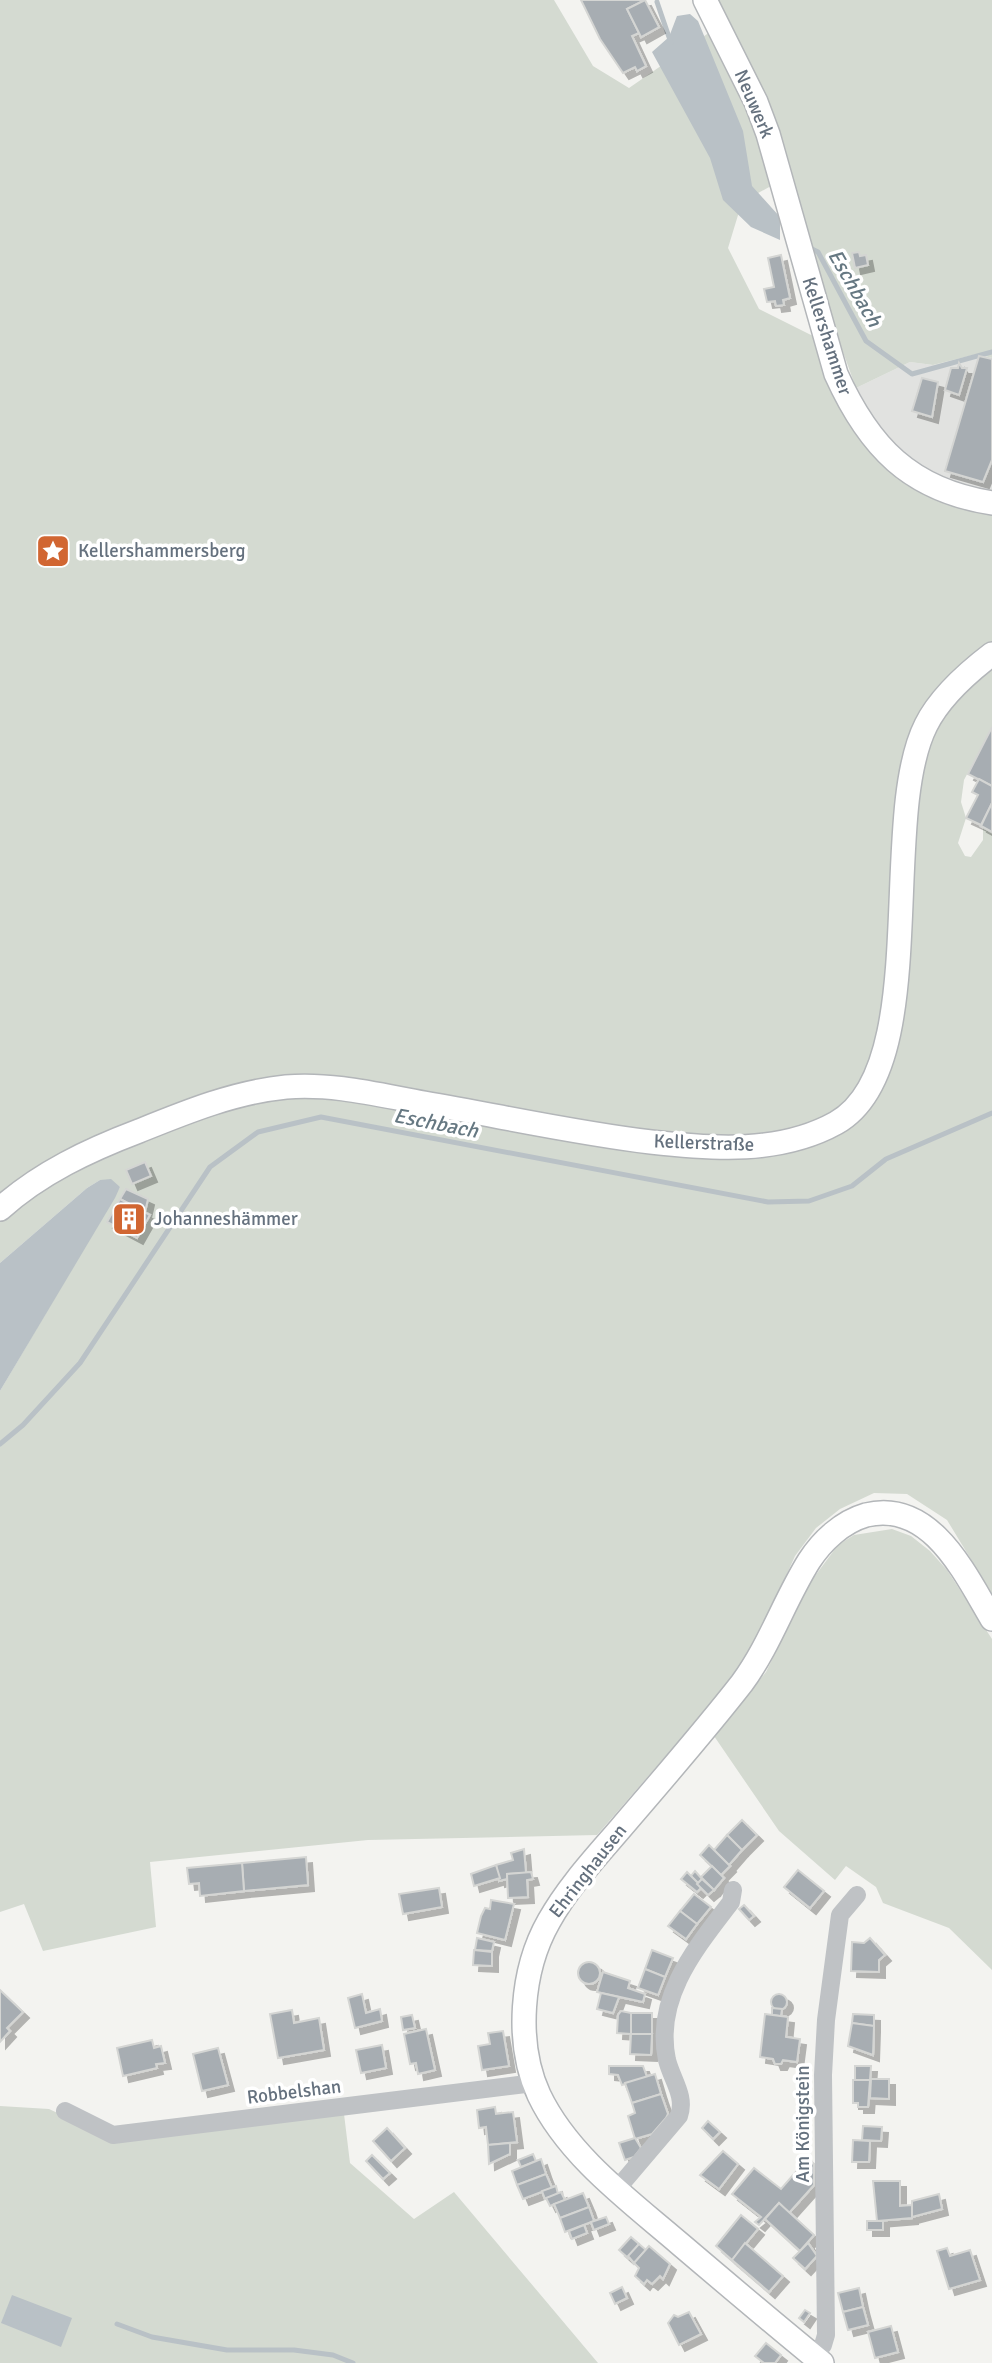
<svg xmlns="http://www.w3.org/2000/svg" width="992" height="2363" font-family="Signika,sans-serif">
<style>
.built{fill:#e1e2e0}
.green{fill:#d4dad1}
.water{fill:#b9c1c6}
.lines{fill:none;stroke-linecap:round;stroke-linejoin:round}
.stream{stroke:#b9c1c6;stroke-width:5}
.building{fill:#a7adb2;stroke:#d4d5d3;stroke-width:2;filter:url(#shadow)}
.major-casing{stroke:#b3b6b9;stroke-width:26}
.minor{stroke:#bfc2c5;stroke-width:18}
.major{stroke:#fff;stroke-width:23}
.labels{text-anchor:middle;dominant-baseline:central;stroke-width:7;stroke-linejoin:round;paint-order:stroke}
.street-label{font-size:19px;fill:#65717e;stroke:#fff}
.poi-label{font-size:19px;fill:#65717e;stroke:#fff;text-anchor:start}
.water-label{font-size:21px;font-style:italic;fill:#667882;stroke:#fff}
</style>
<defs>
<filter id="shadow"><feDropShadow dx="6" dy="6" stdDeviation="0" flood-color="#0004"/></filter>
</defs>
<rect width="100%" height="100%" fill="#f3f3f0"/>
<path class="built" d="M977,354L992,358V494L931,474L886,440L856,388L910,362L933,365Z"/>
<g class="green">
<path d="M0,0H554L593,66L629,88L710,32L757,131L771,186L742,202L728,248L759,309L813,336C836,399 864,474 935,498C953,504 973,508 992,513V644L926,709L881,1034L864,1085L820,1123L743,1139L632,1131L298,1078L0,1199Z"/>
<path d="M716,0H992V358L977,354L933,365L910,362L856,388Z"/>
<path d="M992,664V727L964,780L961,802L966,818L958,843L965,856L971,857L983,840V827L992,832V1594L947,1520L907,1494L874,1493L840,1509L816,1528L795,1556L764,1625L732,1680L597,1835L368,1840L150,1862L156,1927L43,1951L24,1904L0,1912V1391L120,1187L100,1180L87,1188L0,1263V1222L41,1189L116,1151L244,1104L275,1098L334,1099L643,1151L845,1129C872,1105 885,1082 895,1048L924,755L947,708Z"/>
<path d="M892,1529L911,1536L930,1551L947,1570L992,1639V1970L949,1928L883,1903L876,1887L846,1866L835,1880L779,1831L714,1736L766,1672L809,1584L838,1545L854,1535Z"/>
<path d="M0,2106L49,2109L113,2139L344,2114L350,2163L414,2219L454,2192L598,2363H0Z"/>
</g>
<g class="water">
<path d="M690,14L698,21L743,131L752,186L780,217V240L751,227L723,200L710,158L652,52L669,37L677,16Z"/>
<path d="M111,1179L120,1187L115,1198L0,1391V1263L87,1188L100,1180Z"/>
<path d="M12,2295L72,2318L61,2347L1,2323Z"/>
</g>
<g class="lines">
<g class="stream">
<path d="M657,2L671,43"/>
<path d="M808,247L818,252L866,341L912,374L992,352"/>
<path d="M0,1444L23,1425L80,1363L210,1167L258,1132L321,1117L768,1202L809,1201L852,1186L886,1159L992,1113"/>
<path d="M117,2324L152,2337L227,2350H294L333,2355L353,2363"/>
</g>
</g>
<g class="building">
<path d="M581,0H645L627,9L639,33L632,36L646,66L637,71L635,67L623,73L600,39Z"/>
<path d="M645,0L659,27L641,37L627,9Z"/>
<path d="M859,252L860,256L866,255L868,265L855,268L852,253Z"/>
<path d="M781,255L790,298L783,300L784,305L776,306L775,301L767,302L764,289L774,287L768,258Z"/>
<path d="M979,356L992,359V460L983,482L945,471Z"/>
<path d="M959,363L962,368H967L959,395L945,390L951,368H958Z"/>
<path d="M922,378L938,382L932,417L912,411Z"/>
<path d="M992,727V786L968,774Z"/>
<path d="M979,779L992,786V803L981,825L966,818L978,795L972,792Z"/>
<path d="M992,803V832L981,826Z"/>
<path d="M145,1162L151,1176L132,1184L126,1170Z"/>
<path d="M126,1189L148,1199L145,1212L120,1199Z"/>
<path d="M120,1199L150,1215L137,1238L107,1222Z"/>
<path d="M742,1820L757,1835L742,1850L727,1835Z"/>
<path d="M727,1835L742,1850L729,1865L714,1850Z"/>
<path d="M709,1845L730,1866L721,1875L700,1855Z"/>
<path d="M524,1849L526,1873L507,1874V1879L499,1881L496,1865L513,1860L511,1853Z"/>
<path d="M306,1857L308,1885L244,1891L242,1863Z"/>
<path d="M242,1863L244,1891L200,1896L199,1883L189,1884L187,1868Z"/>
<path d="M496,1865L500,1878L474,1886L471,1874Z"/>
<path d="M712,1866L724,1878L714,1890L701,1877Z"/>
<path d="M798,1870L824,1891L810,1908L784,1887Z"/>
<path d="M695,1871L702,1879L698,1883L691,1876Z"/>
<path d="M531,1872L533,1879L527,1880L528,1897L508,1898L507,1874Z"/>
<path d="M687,1872L698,1883L701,1888L697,1892L681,1879Z"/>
<path d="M702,1879L714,1890L708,1895L697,1884Z"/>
<path d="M439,1888L442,1907L403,1914L399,1894Z"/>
<path d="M694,1894L711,1907L697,1924L680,1911Z"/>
<path d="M491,1900L514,1904L505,1940L477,1933L481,1916L485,1908L490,1909Z"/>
<path d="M744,1905L754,1916L749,1920L739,1909Z"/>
<path d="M680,1911L697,1924L686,1939L668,1926Z"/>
<path d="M477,1938L494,1942L492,1951L475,1950Z"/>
<path d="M870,1938L885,1955L879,1960V1972L851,1971L852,1942L864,1943Z"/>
<path d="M474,1950L492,1952V1966L473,1965Z"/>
<path d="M652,1950L673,1958L665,1977L645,1969Z"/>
<circle cx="589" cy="1973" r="11"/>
<path d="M645,1969L665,1977L658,1995L638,1988Z"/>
<path d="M603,1972L630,1981L628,1988L645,1994L643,2002L597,1992Z"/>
<path d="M0,1990L23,2012L7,2028L10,2031L0,2042Z"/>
<path d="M601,1993L619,1997L613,2013L597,2009Z"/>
<circle cx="779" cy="2002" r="8"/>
<path d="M362,1994L366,2013L380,2009L382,2021L355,2028L348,1998Z"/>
<path d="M772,2008L782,2009L781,2016L772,2015Z"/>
<path d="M292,2010L294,2023L319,2018L324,2050L278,2058L270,2014Z"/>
<path d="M621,2011L631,2013V2034L617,2033L618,2015Z"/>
<rect x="631" y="2013" width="21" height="21"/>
<path d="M765,2014L788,2017L786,2037L800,2039L797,2062L783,2060L781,2064H775L773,2059L760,2057Z"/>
<path d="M853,2014L874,2015V2026L852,2023Z"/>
<path d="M412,2015L415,2028L403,2030L401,2017Z"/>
<path d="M852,2023L874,2026L873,2055L848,2046Z"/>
<path d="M426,2029L435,2070L418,2074L416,2063L410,2064L404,2034Z"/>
<path d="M503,2031L509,2066L482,2070L478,2046L490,2044L488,2033Z"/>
<path d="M631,2034H652L651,2055L630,2054Z"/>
<path d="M152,2040L154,2048L161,2046L165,2063L156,2064L157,2068L123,2076L117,2048Z"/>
<path d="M382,2045L386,2068L361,2073L356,2050Z"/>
<path d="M218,2048L228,2085L202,2091L193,2054Z"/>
<path d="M609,2066H643L647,2077L622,2085L618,2075L609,2074Z"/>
<path d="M855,2066H871L870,2080H855Z"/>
<path d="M655,2074L661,2094L632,2103L625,2083Z"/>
<path d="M871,2079H889V2099L870,2098Z"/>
<path d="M853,2080H870L868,2107H858V2103H853Z"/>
<path d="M661,2094L668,2114L666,2118L652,2134L635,2139L628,2116L635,2113L632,2103Z"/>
<path d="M495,2107L496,2114L513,2112L517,2142L488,2145L486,2127L479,2128L477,2110Z"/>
<path d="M708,2121L720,2132L713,2139L702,2128Z"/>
<path d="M863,2126L882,2127L881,2141L862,2140Z"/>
<path d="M387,2128L405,2148L391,2161L373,2141Z"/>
<path d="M635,2138L641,2148L634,2157L625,2160L619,2143Z"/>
<path d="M853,2140L870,2141L869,2162H852Z"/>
<path d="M510,2143V2154L489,2164L488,2145Z"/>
<path d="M723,2151L738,2164L719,2189L700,2175Z"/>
<path d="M533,2154L536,2161L521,2167L518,2160Z"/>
<path d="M372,2155L390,2173L383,2179L366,2161Z"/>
<path d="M808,2158L814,2164V2185L789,2213L779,2203L759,2225L755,2222L761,2217L732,2194L754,2168L781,2189Z"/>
<path d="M541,2159L546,2174L517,2185L512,2171Z"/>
<path d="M546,2174L552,2188L523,2199L517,2185Z"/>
<path d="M873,2181H900V2206L912,2205V2218L877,2221Z"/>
<path d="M556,2186L558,2194L545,2199L542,2191Z"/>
<path d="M561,2192L565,2200L550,2206L546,2198Z"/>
<path d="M583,2193L589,2207L560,2218L554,2204Z"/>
<path d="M939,2194L942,2209L912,2217V2201Z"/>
<path d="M779,2203L814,2235L800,2251L765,2219Z"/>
<path d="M589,2207L594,2221L565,2232L560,2218Z"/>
<path d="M741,2215L758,2229L732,2260L716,2246Z"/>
<path d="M606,2217L609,2224L594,2230L591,2222Z"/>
<rect x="867" y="2221" width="16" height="9"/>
<path d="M584,2225L587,2233L572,2239L569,2231Z"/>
<path d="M631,2237L639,2244L628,2258L619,2250Z"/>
<path d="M745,2243L783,2276L769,2292L732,2260Z"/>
<path d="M808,2243L817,2256L805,2269L793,2258Z"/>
<path d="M639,2244L646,2250L634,2263L628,2256Z"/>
<path d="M649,2246L670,2264L663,2279L660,2276L652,2284L647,2280L644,2284L635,2276L639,2268L634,2263Z"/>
<path d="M947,2248L950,2256L970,2250L980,2280L949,2289L937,2251Z"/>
<path d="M622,2287L627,2298L615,2304L610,2293Z"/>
<path d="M859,2288L863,2307L843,2312L838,2293Z"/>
<path d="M863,2307L868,2325L848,2330L843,2312Z"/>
<path d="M805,2310L810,2313L804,2322L799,2318Z"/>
<path d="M689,2312L701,2334L679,2345L668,2323L674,2315L678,2317Z"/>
<path d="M891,2326L898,2352L875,2358L868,2332Z"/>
<path d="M766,2343L781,2355L775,2363H764L755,2356Z"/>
</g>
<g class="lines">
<g class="major-casing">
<g id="major">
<path d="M705,0L756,102L768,134L836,374C869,447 910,490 992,503"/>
<path d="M0,1209C40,1173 89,1150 139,1131C186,1112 235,1092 286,1087C332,1083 379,1095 424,1103C500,1116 575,1133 651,1142C713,1149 780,1154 836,1123C933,1069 878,820 926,725C940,697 967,673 992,654"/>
<path d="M822,2363C774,2324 727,2284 680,2244C630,2201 568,2156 539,2095C515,2043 521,1970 549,1921C568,1887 595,1858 620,1829C661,1781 703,1733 742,1683C770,1645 784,1601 809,1561C822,1541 842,1522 866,1515C931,1499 965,1574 992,1619"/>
</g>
</g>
<g class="minor">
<path d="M65,2111L113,2135L534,2083"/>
<path d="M617,2189L679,2116C686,2096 672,2080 667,2060C654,1998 695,1949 731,1902L733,1890"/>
<path d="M814,2356L823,2345L826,2335L823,2075L826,2020L840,1915L857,1895"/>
</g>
<use href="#major" class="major"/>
</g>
<defs>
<g id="sight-square" transform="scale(1.75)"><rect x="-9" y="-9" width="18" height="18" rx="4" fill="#d16632" stroke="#fff"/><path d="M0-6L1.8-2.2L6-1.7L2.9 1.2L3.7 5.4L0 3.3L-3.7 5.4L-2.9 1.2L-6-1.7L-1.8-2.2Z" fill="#fff"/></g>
<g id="building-square" transform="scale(1.75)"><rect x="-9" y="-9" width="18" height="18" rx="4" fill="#d16632" stroke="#fff"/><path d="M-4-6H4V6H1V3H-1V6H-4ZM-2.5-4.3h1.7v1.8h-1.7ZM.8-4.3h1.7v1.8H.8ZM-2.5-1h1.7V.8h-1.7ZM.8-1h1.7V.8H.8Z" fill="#fff"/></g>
</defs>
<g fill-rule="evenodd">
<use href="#sight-square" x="53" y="551"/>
<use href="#building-square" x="129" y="1219"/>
</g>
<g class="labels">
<g class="street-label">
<text transform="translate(754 104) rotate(67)">Neuwerk</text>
<text transform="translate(827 336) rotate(72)">Kellershammer</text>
<text transform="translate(704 1143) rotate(2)">Kellerstraße</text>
<text transform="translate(588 1871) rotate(-52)">Ehringhausen</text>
<text transform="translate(294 2092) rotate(-7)">Robbelshan</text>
<text transform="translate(803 2124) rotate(-90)">Am Königstein</text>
</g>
<g class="poi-label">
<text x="78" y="551">Kellershammersberg</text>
<text x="154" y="1219">Johanneshämmer</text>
</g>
<g class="water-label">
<text transform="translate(855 288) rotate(60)">Eschbach</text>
<text transform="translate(436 1123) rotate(11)">Eschbach</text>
</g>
</g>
</svg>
